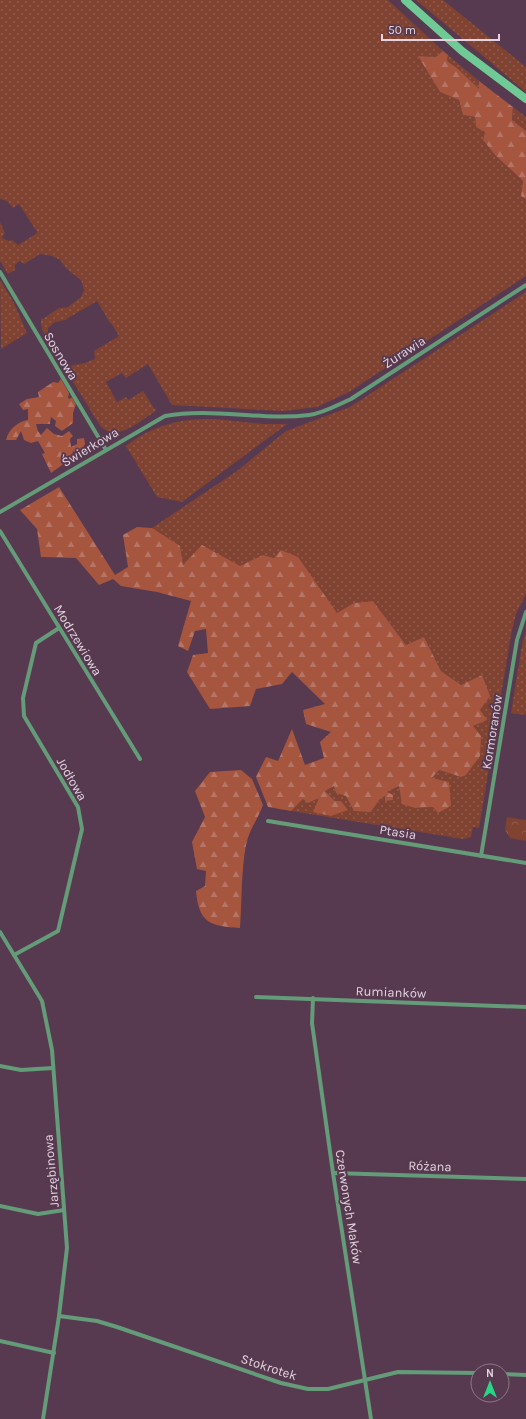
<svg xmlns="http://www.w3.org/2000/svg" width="526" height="1419" font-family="Karla,sans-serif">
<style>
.grass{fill:url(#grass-dots)}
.forest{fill:url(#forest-firs)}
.park{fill:url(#park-crowns)}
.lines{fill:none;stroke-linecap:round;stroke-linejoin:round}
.street{stroke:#649b79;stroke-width:4}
.secondary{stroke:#70ca95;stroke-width:8}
.labels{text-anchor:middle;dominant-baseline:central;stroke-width:4;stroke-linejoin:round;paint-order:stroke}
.street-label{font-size:13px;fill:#e5d3e0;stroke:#573a4f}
</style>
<defs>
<pattern id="grass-dots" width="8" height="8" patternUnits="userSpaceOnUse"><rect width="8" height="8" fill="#804231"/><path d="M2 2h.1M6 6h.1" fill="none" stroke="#925c4f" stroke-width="1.8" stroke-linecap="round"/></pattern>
<pattern id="forest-firs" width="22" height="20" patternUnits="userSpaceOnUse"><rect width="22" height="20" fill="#a6553f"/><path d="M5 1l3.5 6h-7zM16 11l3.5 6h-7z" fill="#b67464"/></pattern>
<pattern id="park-crowns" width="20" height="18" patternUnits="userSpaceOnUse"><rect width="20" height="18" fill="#804231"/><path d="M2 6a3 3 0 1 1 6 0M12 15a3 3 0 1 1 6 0" fill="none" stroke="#925c4f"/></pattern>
</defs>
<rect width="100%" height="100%" fill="#573a4f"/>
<g class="grass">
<path d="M0,0H388L443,51L437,57L418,56L440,92L459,100L463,115L475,117L485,132L483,140L495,155L523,181L521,196L526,199V276L349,392L317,407L284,411L172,405L148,364L126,378L122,373L106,382L117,402L126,397L128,400L143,391L156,411C140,421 114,445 99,424L64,367L85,363L95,359L94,351L119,336L111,323H110L97,301L65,320L55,322L48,328V334H44L41,325V318L43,319L59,308L68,307L81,297L84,290L81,280L67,269L60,260L52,256L40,254L24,264L20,261L15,265V270L8,274L0,261V222L5,233L2,238L9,241L12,240L18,245L36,234L37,232L19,204L13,208L7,201L0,199Z"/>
<path d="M416,0H443L526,67V92Z"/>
<path d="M448,55L479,81V90L457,68L447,61Z"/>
<path d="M513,107L526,117V131L512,120Z"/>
<path d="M0,280L14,303L27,333L1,349Z"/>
<path d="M526,292V594L516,614L511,635L479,828L473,827L471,837L463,839L291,811L303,799L320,798L313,812L347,810L341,801H335L325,791L334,785L346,796L371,812L379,800L386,796V792L400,786L415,808L433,807L432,778L439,770L461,777L473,726L480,710L482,675L461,685L441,671L424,637L406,645L373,601L354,603L337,614L297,557L274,558L263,555L240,567L202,546L183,565L152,528L237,471L286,431L350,407Z"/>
<path d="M215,419L263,424H287L182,502L157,497L126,446C153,425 181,418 215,419Z"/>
<path d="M526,630V715L511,713L522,645Z"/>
</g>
<g class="forest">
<path d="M443,51L448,55L447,61L457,68L479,89V81L513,107L512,120L526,131V199L521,196L523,181L495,155L483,140L485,132L476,127L475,117L463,115L459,100L440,92L418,56L436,57Z"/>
<path d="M61,379L69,393L68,398L70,399L72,397L76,404L73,413V423L62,431L55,426L56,421L51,417L50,424H36L38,431L41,435L47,428L54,434L62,436L69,431L73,436L70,439L71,447L77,444V439L84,438L85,444L81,451L77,453L73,451L72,458L51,473L42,454L45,453L38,441L31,443L24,440L21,431L16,440H6C8,430 18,421 28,420V409L23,410L19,404L27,399L39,397L38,392L53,382L58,383Z"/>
<path d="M59,487L115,575L128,567L123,535L137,527L152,528L180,546L183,565L202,545L240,566L263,555L274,558L281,550L298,557L337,613L354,603L373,601L406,645L424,637L441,671L461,685L482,675L490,696L480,710L487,720L473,726L481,736L480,756L466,775L461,777L439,770L432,778L449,782L451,806L438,813L433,807L415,808L402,804L399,786L387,792L393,795V800L385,801V796L379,800L371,812L354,811L346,796L336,793L334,786L325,791L335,801H341L348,810L331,816L313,812L319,798L308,803L303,799L291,811L268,807L256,777L266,757L278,761L292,729L305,765L324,758L320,742L331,732L306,724L303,710L325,704L292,672L282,684L256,689L250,706L210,709L187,672L193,655L208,653L206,629L195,631L188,651L178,646L191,601L157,592L121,586L113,579L99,585L76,558L41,557L37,529L20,510Z"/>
<path d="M241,770L252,779L263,805C258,819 249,830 246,845C241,871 242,901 240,928C211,926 199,924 196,891L205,886L206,871L197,869L192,842L205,817L195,791L210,772Z"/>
</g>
<path class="park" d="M507,817L526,820V841L510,838L505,830Z"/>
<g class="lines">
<g class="street">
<path d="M0,272L106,450"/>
<path d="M0,512L165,416C212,407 261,421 309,415C324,413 337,405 351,399L526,285"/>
<path d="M0,531L140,759"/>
<path d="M268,821L526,863"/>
<path d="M481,856L517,640L526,612"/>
<path d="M0,932L42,1001L52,1050L67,1248L59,1316L43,1419"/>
<path d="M14,955L58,931L82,829L78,807L24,716L23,698L36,643L59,628"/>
<path d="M256,997L526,1007"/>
<path d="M313,998L312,1023L333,1173L371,1419"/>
<path d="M0,1066L21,1070L53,1068"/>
<path d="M333,1173L526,1179"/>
<path d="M0,1206L38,1214L64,1210"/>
<path d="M59,1316L97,1321L117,1327L281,1383L308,1389H328L398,1372L478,1373"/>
<path d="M0,1341L54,1353"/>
<path d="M502,1374L526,1375"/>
</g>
<path class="secondary" d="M405,0L462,51L526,99"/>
</g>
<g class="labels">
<g class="street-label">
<text transform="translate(404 352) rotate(-33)">Żurawia</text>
<text transform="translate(61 356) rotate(59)">Sosnowa</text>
<text transform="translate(90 447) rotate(-31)">Świerkowa</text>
<text transform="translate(78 640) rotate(59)">Modrzewiowa</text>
<text transform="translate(492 732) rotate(-81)">Kormoranów</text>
<text transform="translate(72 779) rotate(60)">Jodłowa</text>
<text transform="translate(398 832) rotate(9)">Ptasia</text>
<text transform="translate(391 992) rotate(2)">Rumianków</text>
<text transform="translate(430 1166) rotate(2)">Różana</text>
<text transform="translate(51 1171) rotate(-95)">Jarzębinowa</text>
<text transform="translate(349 1207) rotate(81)">Czerwonych Maków</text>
<text transform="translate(269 1367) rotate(18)">Stokrotek</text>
</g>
</g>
<g transform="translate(490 1383)"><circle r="19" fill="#573a4f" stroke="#907789"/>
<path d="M0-3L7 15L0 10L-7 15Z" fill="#26d886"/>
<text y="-6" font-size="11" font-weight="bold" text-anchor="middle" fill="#e5d3e0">N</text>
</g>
<path d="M382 34v6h117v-6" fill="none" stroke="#e5d3e0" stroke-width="2"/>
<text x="388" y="34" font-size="12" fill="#e5d3e0" stroke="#573a4f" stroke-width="3" paint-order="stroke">50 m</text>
</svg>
